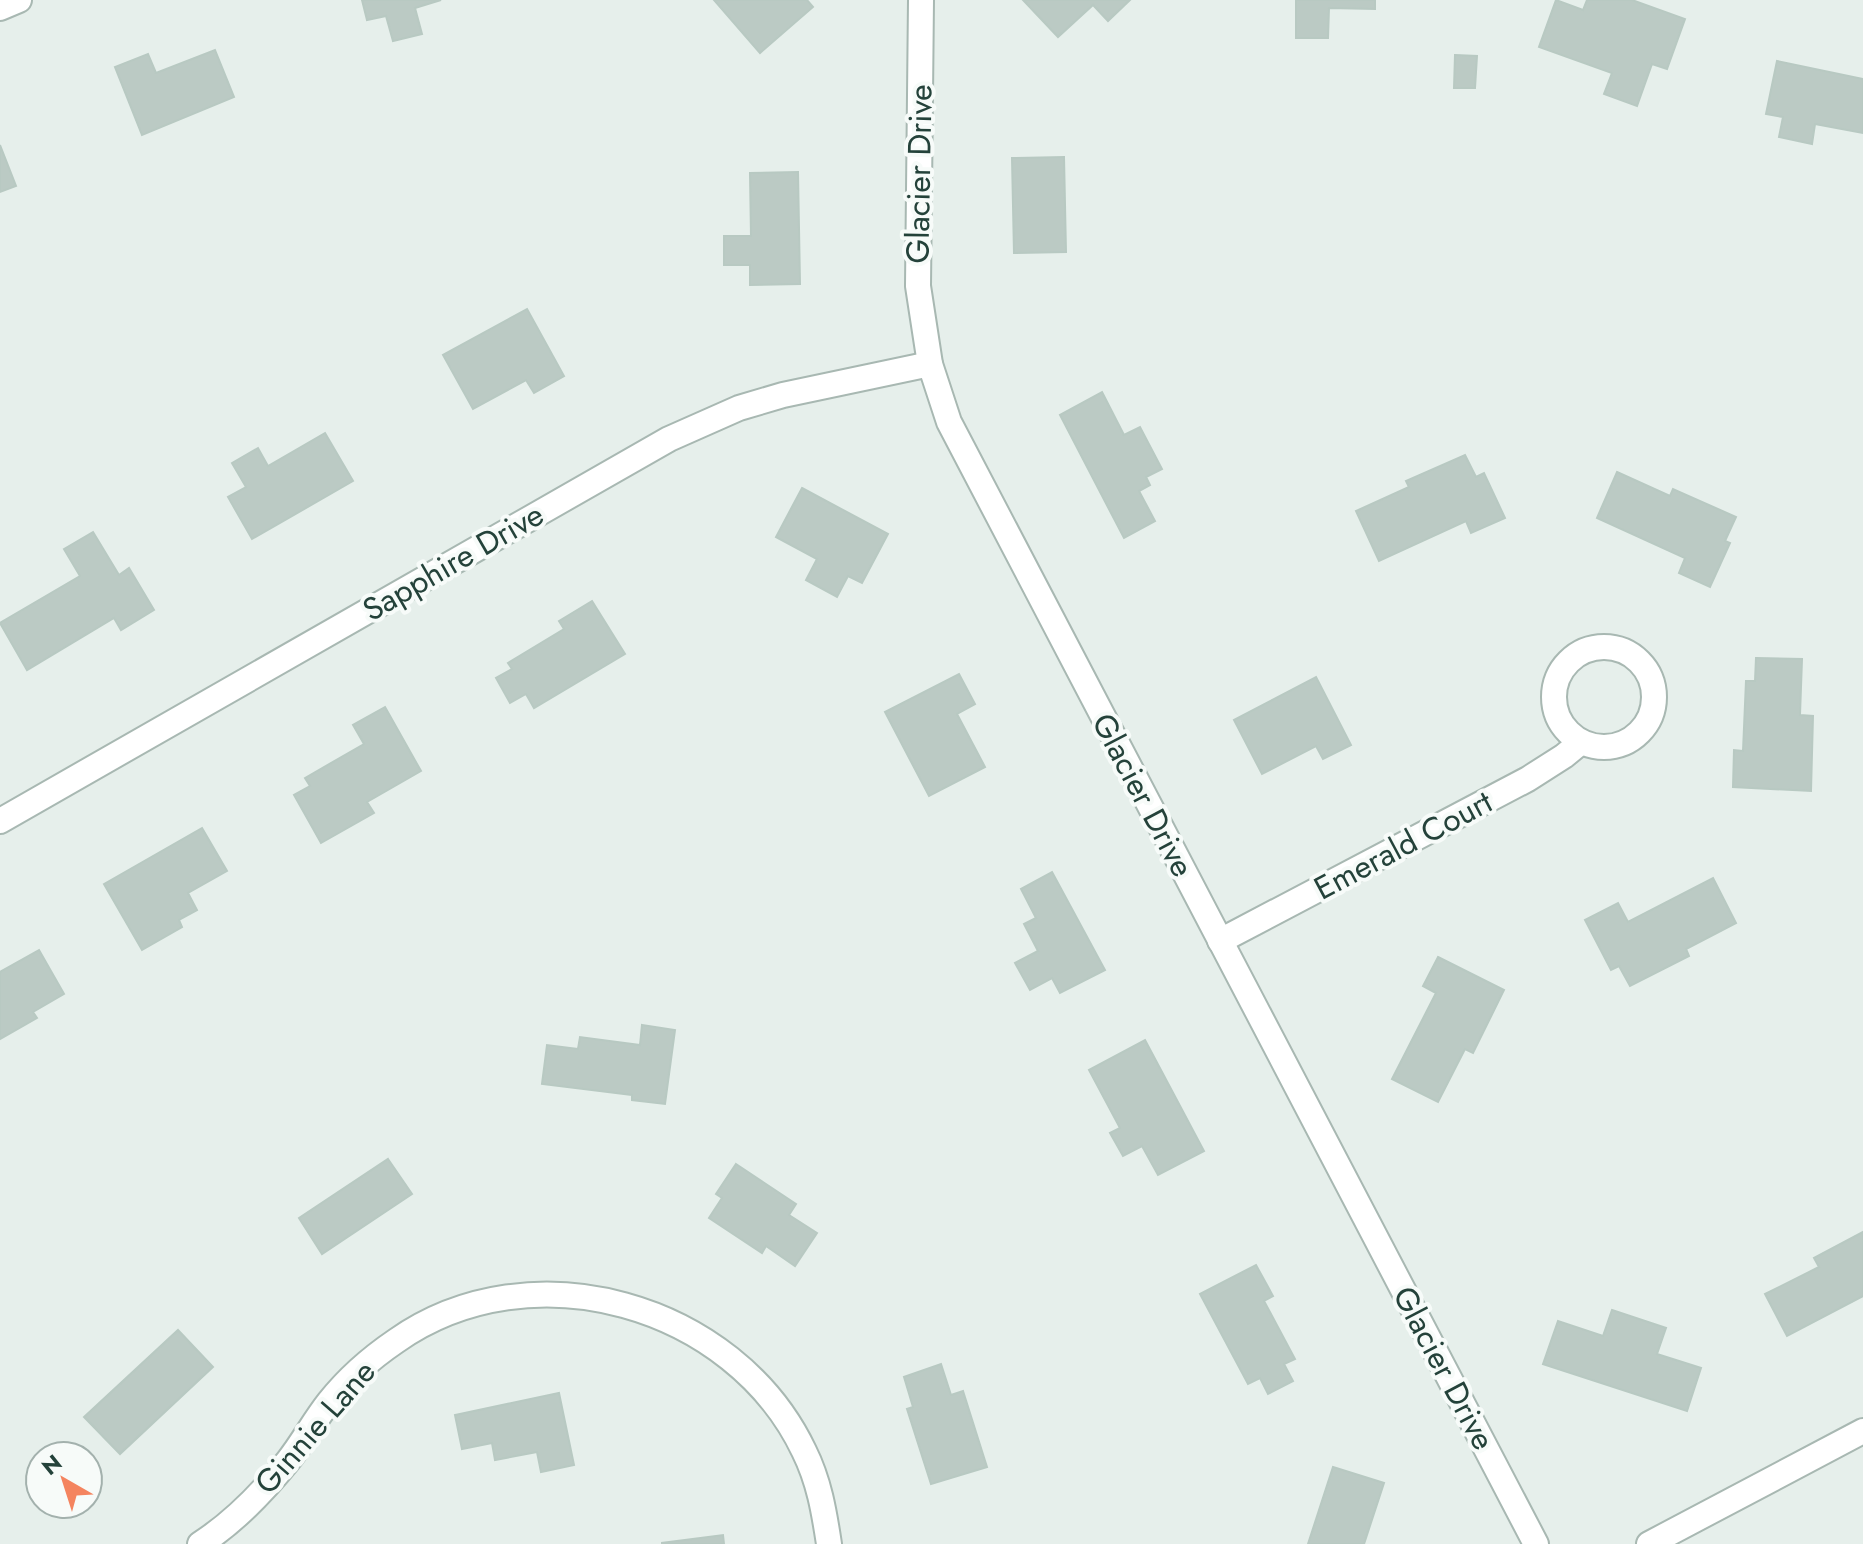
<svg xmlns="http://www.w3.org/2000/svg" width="1863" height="1544" font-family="Jost,sans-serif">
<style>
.building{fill:#bbcac4;stroke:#b8c9c2;stroke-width:2}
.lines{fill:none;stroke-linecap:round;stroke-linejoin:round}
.minor-casing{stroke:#a8b8b2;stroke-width:28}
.minor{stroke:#fff;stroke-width:24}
.labels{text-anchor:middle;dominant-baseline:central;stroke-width:8;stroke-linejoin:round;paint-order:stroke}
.street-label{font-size:32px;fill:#24423a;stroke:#f7fbf9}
</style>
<rect width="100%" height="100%" fill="#e6efeb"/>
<g class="building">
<path d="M362,0H441L415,8L422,34L393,41L386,16L367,20Z"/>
<path d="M714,0H807L813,7L760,53Z"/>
<path d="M1023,0H1130L1108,21L1093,5L1058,37Z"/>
<path d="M1296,0H1375V9L1329,8L1328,38H1296Z"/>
<path d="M1556,0L1583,10L1587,0H1632L1685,19L1667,69L1652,64L1637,106L1604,94L1612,73L1539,47Z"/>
<path d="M215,50L234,97L142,135L115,67L148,54L156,73Z"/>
<path d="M1455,55L1477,56L1475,88H1454Z"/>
<path d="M1777,61L1863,79V133L1815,124L1812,144L1779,137L1783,117L1766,114Z"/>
<path d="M0,145L16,186L0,192Z"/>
<path d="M1064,157L1066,252L1014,253L1012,158Z"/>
<path d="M798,172L800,284L750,285V265H724V236H751L750,173Z"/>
<path d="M527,309L564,376L534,393L526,380L473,409L443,355Z"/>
<path d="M1102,392L1124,435L1140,427L1162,469L1146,477L1150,485L1139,491L1155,521L1124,538L1060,415Z"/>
<path d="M325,433L353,481L252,539L228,497L246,487L232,463L258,448L268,466Z"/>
<path d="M1465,455L1476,477L1484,473L1505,518L1471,533L1466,521L1379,561L1356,511L1409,487L1406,481Z"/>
<path d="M1617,472L1670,496L1673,489L1736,517L1725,541L1730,543L1710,587L1679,573L1685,558L1597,518Z"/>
<path d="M802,488L888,534L862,583L848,576L837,597L806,580L817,559L776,537Z"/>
<path d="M93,532L119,575L129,568L154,610L121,630L114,618L27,670L0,623L80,576L64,549Z"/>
<path d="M592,601L625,654L534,708L526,694L510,703L496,678L512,669L508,663L564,629L559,621Z"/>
<path d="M1756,658L1802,659L1800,715L1813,716L1811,791L1733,787L1734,750L1743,751L1746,681H1755Z"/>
<path d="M959,674L975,704L957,714L985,767L929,796L885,712Z"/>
<path d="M1316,677L1351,745L1323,759L1316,746L1262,774L1234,720Z"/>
<path d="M385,707L421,771L367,802L374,813L321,843L294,795L310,786L305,778L364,744L353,725Z"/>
<path d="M202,828L227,871L188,893L197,910L179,920L182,927L142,950L104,884Z"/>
<path d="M1052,872L1105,970L1060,993L1052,978L1030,990L1015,963L1038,951L1024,924L1036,918L1021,889Z"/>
<path d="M1713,878L1736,923L1686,949L1689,956L1630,986L1619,966L1611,970L1585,920L1618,903L1628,922Z"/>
<path d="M39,950L64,994L33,1012L37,1018L0,1039V972Z"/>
<path d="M1438,957L1504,990L1473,1053L1465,1049L1438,1102L1392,1079L1436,993L1423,986Z"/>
<path d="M642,1025L675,1030L665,1104L632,1100V1095L542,1084L547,1045L578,1049L580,1037L640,1045Z"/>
<path d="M1145,1040L1204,1151L1158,1175L1142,1146L1123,1156L1110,1133L1120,1128L1089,1070Z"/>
<path d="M388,1159L412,1194L322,1254L299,1218Z"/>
<path d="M736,1164L796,1204L789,1215L817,1233L795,1266L766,1246L762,1253L709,1218L722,1198L716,1194Z"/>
<path d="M1863,1232V1296L1787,1336L1765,1294L1819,1267L1814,1258Z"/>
<path d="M1256,1265L1273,1296L1264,1301L1295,1359L1284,1364L1293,1381L1268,1394L1260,1378L1248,1384L1200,1294Z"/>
<path d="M1612,1310L1666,1328L1657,1354L1701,1368L1687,1411L1543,1364L1558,1321L1603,1336Z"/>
<path d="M178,1330L213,1367L120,1454L84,1417Z"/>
<path d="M941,1364L951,1395L963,1391L987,1467L931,1484L907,1409L913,1407L904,1377Z"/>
<path d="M559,1393L574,1465L541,1472L537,1452L495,1460L492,1443L462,1449L455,1415Z"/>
<path d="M1333,1467L1384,1483L1364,1544H1308Z"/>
<path d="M723,1535L724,1544H662V1543Z"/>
</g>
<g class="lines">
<g class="minor-casing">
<g id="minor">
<path d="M921,0L918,286L930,364L949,422L1536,1544"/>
<path d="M0,8L19,0"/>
<circle cx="1604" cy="697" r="50"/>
<path d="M0,821L669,439L739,408L783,395L930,364"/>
<path d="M1220,941L1528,779L1564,756L1581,742"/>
<path d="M200,1544C233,1523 263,1492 288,1461C303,1442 314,1421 329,1402C348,1378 371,1358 396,1341C531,1246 734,1304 804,1451C819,1481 824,1511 829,1544"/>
<path d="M1649,1544L1863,1431"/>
</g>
</g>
<use href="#minor" class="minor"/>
</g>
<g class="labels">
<g class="street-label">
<text transform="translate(919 174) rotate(-89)">Glacier Drive</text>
<text transform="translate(453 562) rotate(-30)">Sapphire Drive</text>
<text transform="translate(1143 795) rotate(62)">Glacier Drive</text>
<text transform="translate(1403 845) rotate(-28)">Emerald Court</text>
<text transform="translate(1444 1368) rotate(62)">Glacier Drive</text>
<text transform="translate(315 1427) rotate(-49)">Ginnie Lane</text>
</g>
</g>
<g transform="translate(64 1480) rotate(321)"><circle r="38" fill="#f7fbf9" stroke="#a3b1ad" stroke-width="2"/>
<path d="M0-6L14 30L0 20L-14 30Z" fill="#f4845f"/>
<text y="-12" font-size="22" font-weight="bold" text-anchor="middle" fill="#24423a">N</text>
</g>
</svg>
